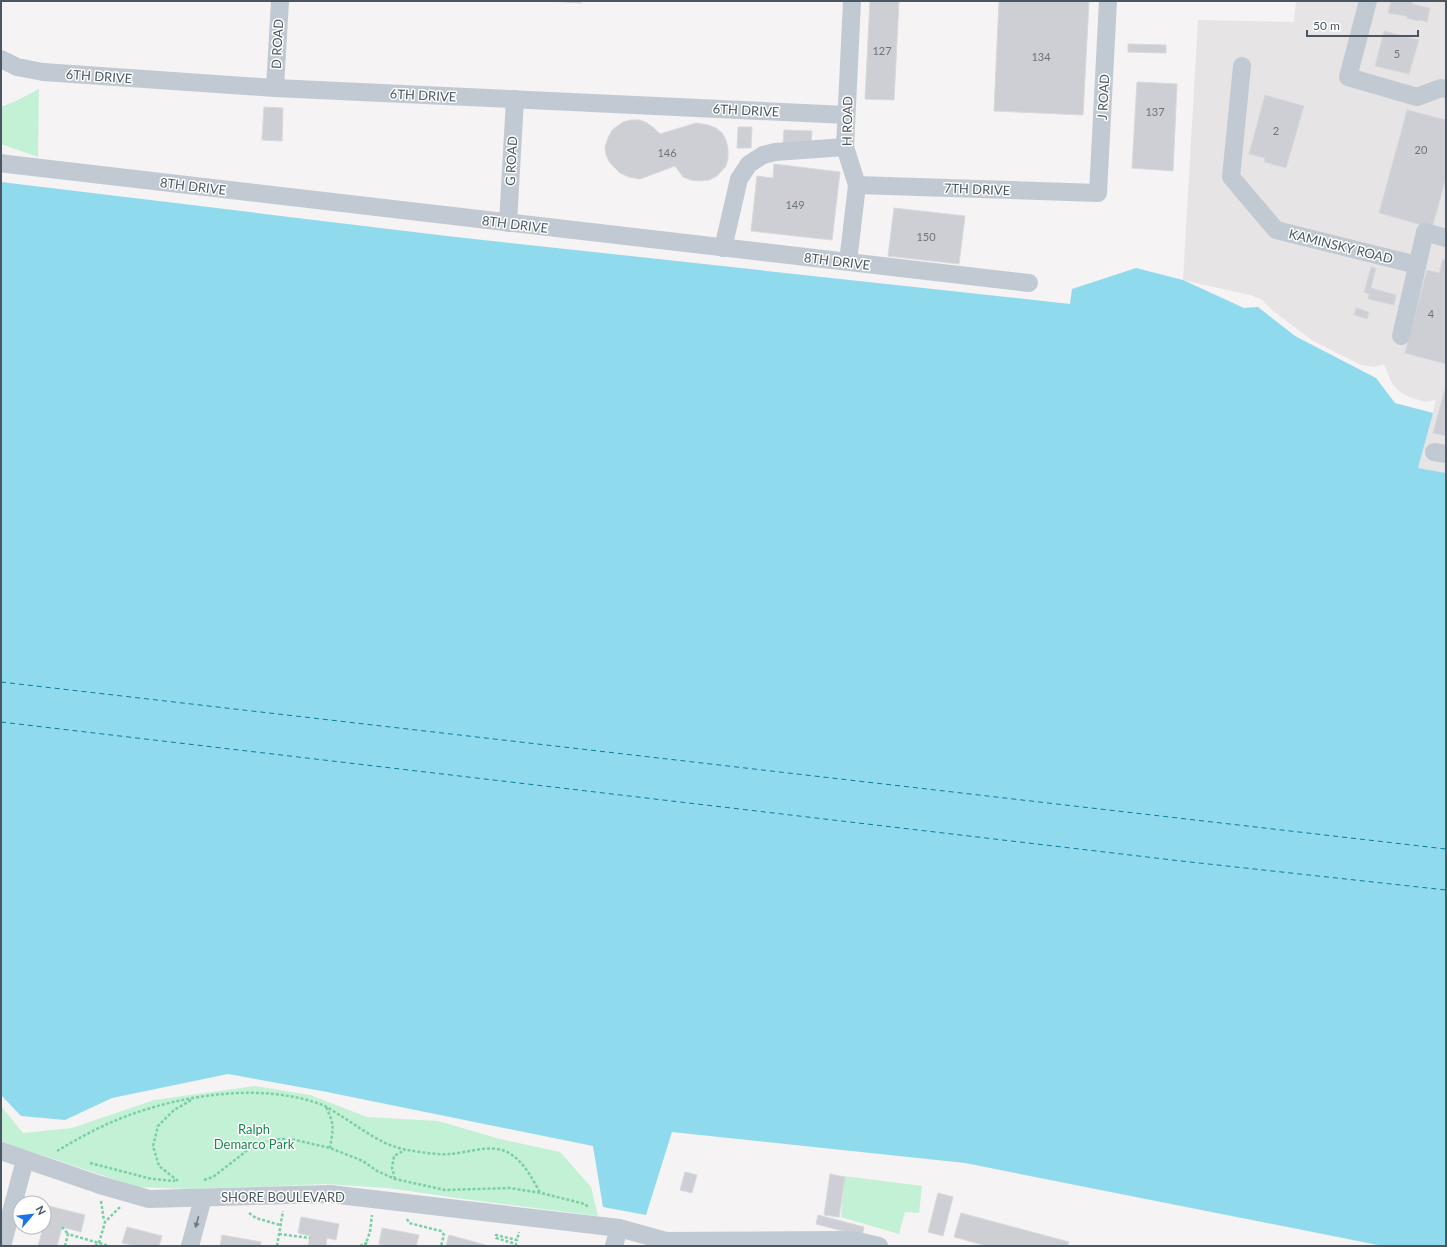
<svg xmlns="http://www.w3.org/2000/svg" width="1447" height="1247" font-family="Lato,sans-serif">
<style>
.education{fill:#e6e4e5}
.green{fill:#c3f1d5}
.water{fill:#90daee}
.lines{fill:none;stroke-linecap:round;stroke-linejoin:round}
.ferry{stroke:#0c7c9b;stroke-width:1;stroke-dasharray:5 4;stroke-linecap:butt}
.building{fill:#cdcfd5;stroke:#d7d9de}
.path{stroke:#7ad0a6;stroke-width:2.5;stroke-dasharray:3 2;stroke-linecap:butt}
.minor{stroke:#c1cad2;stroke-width:18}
.oneway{fill:#6e7983}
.labels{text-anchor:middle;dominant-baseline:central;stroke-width:3;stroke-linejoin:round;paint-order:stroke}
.number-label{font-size:11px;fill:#6b747e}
.street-label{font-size:13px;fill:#4a5661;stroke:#fff}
.park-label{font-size:13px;fill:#17864f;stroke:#fff}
</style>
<rect width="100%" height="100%" fill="#f5f3f3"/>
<path class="education" d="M1296,1H1446V473L1418,468L1436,400L1425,402L1407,396L1399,391L1391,382L1384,364L1374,367L1361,365L1313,341L1272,310L1261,299L1250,295L1183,280L1198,20L1294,22Z"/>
<g class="green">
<path d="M39,89L38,157L1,144V107L16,101Z"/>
<path d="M255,1086L310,1095L367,1117L438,1121L500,1139L560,1152L591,1187L598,1216L457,1198L388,1188L325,1184L190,1189L137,1187L54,1159L1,1143V1106L23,1133L72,1128L154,1100Z"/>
<path d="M844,1176L922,1186L919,1213L905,1212L899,1234L841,1217Z"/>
</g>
<path class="water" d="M1,182L447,236L1070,304L1072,289L1136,268L1183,280L1244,308L1258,307L1295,336L1376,378L1395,403L1433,413L1418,468L1446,473V1246H1383L965,1163L672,1132L646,1215L603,1207L593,1146L327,1092L228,1074L112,1098L65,1120L21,1116L1,1095Z"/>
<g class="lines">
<g class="ferry">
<path d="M1,682L1446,849"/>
<path d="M1,722L1181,861L1446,890"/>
</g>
</g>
<g class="building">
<path d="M549,1H581V3Z"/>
<path d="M870,1H899L894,100L865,99Z"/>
<path d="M999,1H1089L1083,115L994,111Z"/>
<path d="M1391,1H1413L1412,4L1430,8L1427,22L1420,20L1418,21L1407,18L1406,16L1388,13Z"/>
<path d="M1384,31L1419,40L1409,74L1375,66Z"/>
<path d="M1128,44L1166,45V53L1128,52Z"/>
<path d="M1137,82L1177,84L1173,171L1132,168Z"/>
<path d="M1265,95L1304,106L1286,168L1264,162L1265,158L1249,154Z"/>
<path d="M264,107L283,108L282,141L262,140Z"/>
<path d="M1407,110L1446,120V178L1432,228L1379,213Z"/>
<path d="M631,120H640L647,123L654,128L660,134L696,123L708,125L716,128L722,133L726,140L728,149V158L726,166L717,176L709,180L699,181L691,180L683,177L675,166L640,179L629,177L620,173L610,163L606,155L605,147L608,138L612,130L623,122Z"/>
<path d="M738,127H752L751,148H737Z"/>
<path d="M784,130L812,131L811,144L783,143Z"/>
<path d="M774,164L840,172L832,240L751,231L757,176L773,178Z"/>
<path d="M894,208L965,216L959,264L888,256Z"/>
<path d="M1443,259L1446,260V364L1405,353L1427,270L1439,273Z"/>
<path d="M1371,267L1376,268L1371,288L1396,295L1394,305L1368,299L1369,294L1364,292Z"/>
<path d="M1356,308L1369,312L1367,319L1354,315Z"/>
<path d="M1446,385V436L1433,433Z"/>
<path d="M685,1172L697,1175L692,1193L680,1190Z"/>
<path d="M830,1174L845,1177L839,1217L824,1215Z"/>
<path d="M938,1193L953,1197L943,1236L928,1232Z"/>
<path d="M49,1206L85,1215L81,1232L62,1227L57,1246H38Z"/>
<path d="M961,1213L1069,1242L1067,1246H987L954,1237Z"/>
<path d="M818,1215L864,1227L862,1236L816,1224Z"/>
<path d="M301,1217L339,1224L336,1240L327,1238L326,1246H308L310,1236L298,1233Z"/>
<path d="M127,1227L162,1236L159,1246H136L122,1243Z"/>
<path d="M382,1228L419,1235L416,1246H389L379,1244Z"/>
<path d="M222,1235L261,1242L260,1246H220Z"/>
<path d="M449,1235L489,1246H446Z"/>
</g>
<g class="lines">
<g class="path">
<path d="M326,1107C335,1125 333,1129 330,1148"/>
<path d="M57,1151C79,1138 102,1125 127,1116C185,1094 266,1082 325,1106C331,1109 337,1114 343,1117C363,1130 384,1146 407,1150C420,1152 436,1155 449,1154C468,1153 492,1143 509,1153C523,1161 533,1179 540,1193"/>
<path d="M90,1163L152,1179L175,1181"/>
<path d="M395,1179L392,1168L394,1156L405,1150"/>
<path d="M204,1180L213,1177L249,1149L262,1143L280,1139H291L330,1148L363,1161L377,1171L395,1179L445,1190L510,1188L541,1193L585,1204L588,1207"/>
<path d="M178,1181L159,1166L153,1146L158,1126L174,1110L193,1099"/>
<path d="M101,1201L104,1221"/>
<path d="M249,1213L256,1218L280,1225"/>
<path d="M407,1219L409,1223L441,1231L444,1235L441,1246"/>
<path d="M62,1227L68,1234"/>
<path d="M279,1234L310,1238"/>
<path d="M65,1246L68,1234L109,1246"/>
<path d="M95,1246L99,1243L105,1222L120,1207"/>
<path d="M277,1246L283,1211"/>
<path d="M360,1246L366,1243L367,1246"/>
<path d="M365,1246L370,1232L372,1215"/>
<path d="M516,1246V1244L496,1238V1235L517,1240L519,1232"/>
</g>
<g class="minor">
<path d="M1368,1L1348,77L1417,97L1441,88L1446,89"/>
<path d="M1,59L17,67L43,72L275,88L846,115"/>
<path d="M1242,66L1231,177L1276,230L1417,265"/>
<path d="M275,88L280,1"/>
<path d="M1,163L7,164L1029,283"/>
<path d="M857,185L1098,193L1108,1"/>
<path d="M508,223L515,99"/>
<path d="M723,248L739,179L749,164L763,155L775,152L845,147"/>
<path d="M848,262L857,185L845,147L852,1"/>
<path d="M1401,336L1425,232L1446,238"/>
<path d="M1434,452L1446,454"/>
<path d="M1,1151L100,1185L149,1199L330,1194L619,1228L666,1241L842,1240L858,1241L879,1246"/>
<path d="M2,1246L25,1160"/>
<path d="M190,1246L203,1198"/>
<path d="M614,1246L619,1228"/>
</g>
</g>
<defs><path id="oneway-solid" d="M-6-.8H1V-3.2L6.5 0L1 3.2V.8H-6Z"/></defs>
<use class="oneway" href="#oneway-solid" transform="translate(197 1222) rotate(105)"/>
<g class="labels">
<g class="number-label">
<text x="882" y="50">127</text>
<text x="1397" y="53">5</text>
<text x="1041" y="56">134</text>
<text x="1155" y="111">137</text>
<text x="1276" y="130">2</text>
<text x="1421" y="149">20</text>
<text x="667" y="152">146</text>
<text x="795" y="204">149</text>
<text x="926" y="236">150</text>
<text x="1431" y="313">4</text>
</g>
<g class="street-label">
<text transform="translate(277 44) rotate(-87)">D ROAD</text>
<text transform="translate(99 76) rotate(4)">6TH DRIVE</text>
<text transform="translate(423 95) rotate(3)">6TH DRIVE</text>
<text transform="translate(1103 97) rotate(-87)">J ROAD</text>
<text transform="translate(746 110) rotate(3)">6TH DRIVE</text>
<text transform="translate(847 121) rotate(-89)">H ROAD</text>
<text transform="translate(511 161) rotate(-87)">G ROAD</text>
<text transform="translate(193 186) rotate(7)">8TH DRIVE</text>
<text transform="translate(977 189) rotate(2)">7TH DRIVE</text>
<text transform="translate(515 224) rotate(7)">8TH DRIVE</text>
<text transform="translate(1341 246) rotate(14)">KAMINSKY ROAD</text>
<text transform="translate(837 261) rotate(7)">8TH DRIVE</text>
<text x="283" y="1197">SHORE BOULEVARD</text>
</g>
<g class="park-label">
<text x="254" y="1129">Ralph<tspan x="254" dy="15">Demarco Park</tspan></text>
</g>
</g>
<rect width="1447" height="1247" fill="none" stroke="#4a5661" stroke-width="4"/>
<g transform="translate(32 1215) rotate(62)"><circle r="19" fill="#ffffff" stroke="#b7bbc0"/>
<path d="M0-3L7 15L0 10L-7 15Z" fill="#1a73e8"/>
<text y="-6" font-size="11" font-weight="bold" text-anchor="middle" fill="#4a5661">N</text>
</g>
<path d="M1307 30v6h111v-6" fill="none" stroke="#4a5661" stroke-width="2"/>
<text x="1313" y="30" font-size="12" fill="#4a5661" stroke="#ffffff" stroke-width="3" paint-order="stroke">50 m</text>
</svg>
